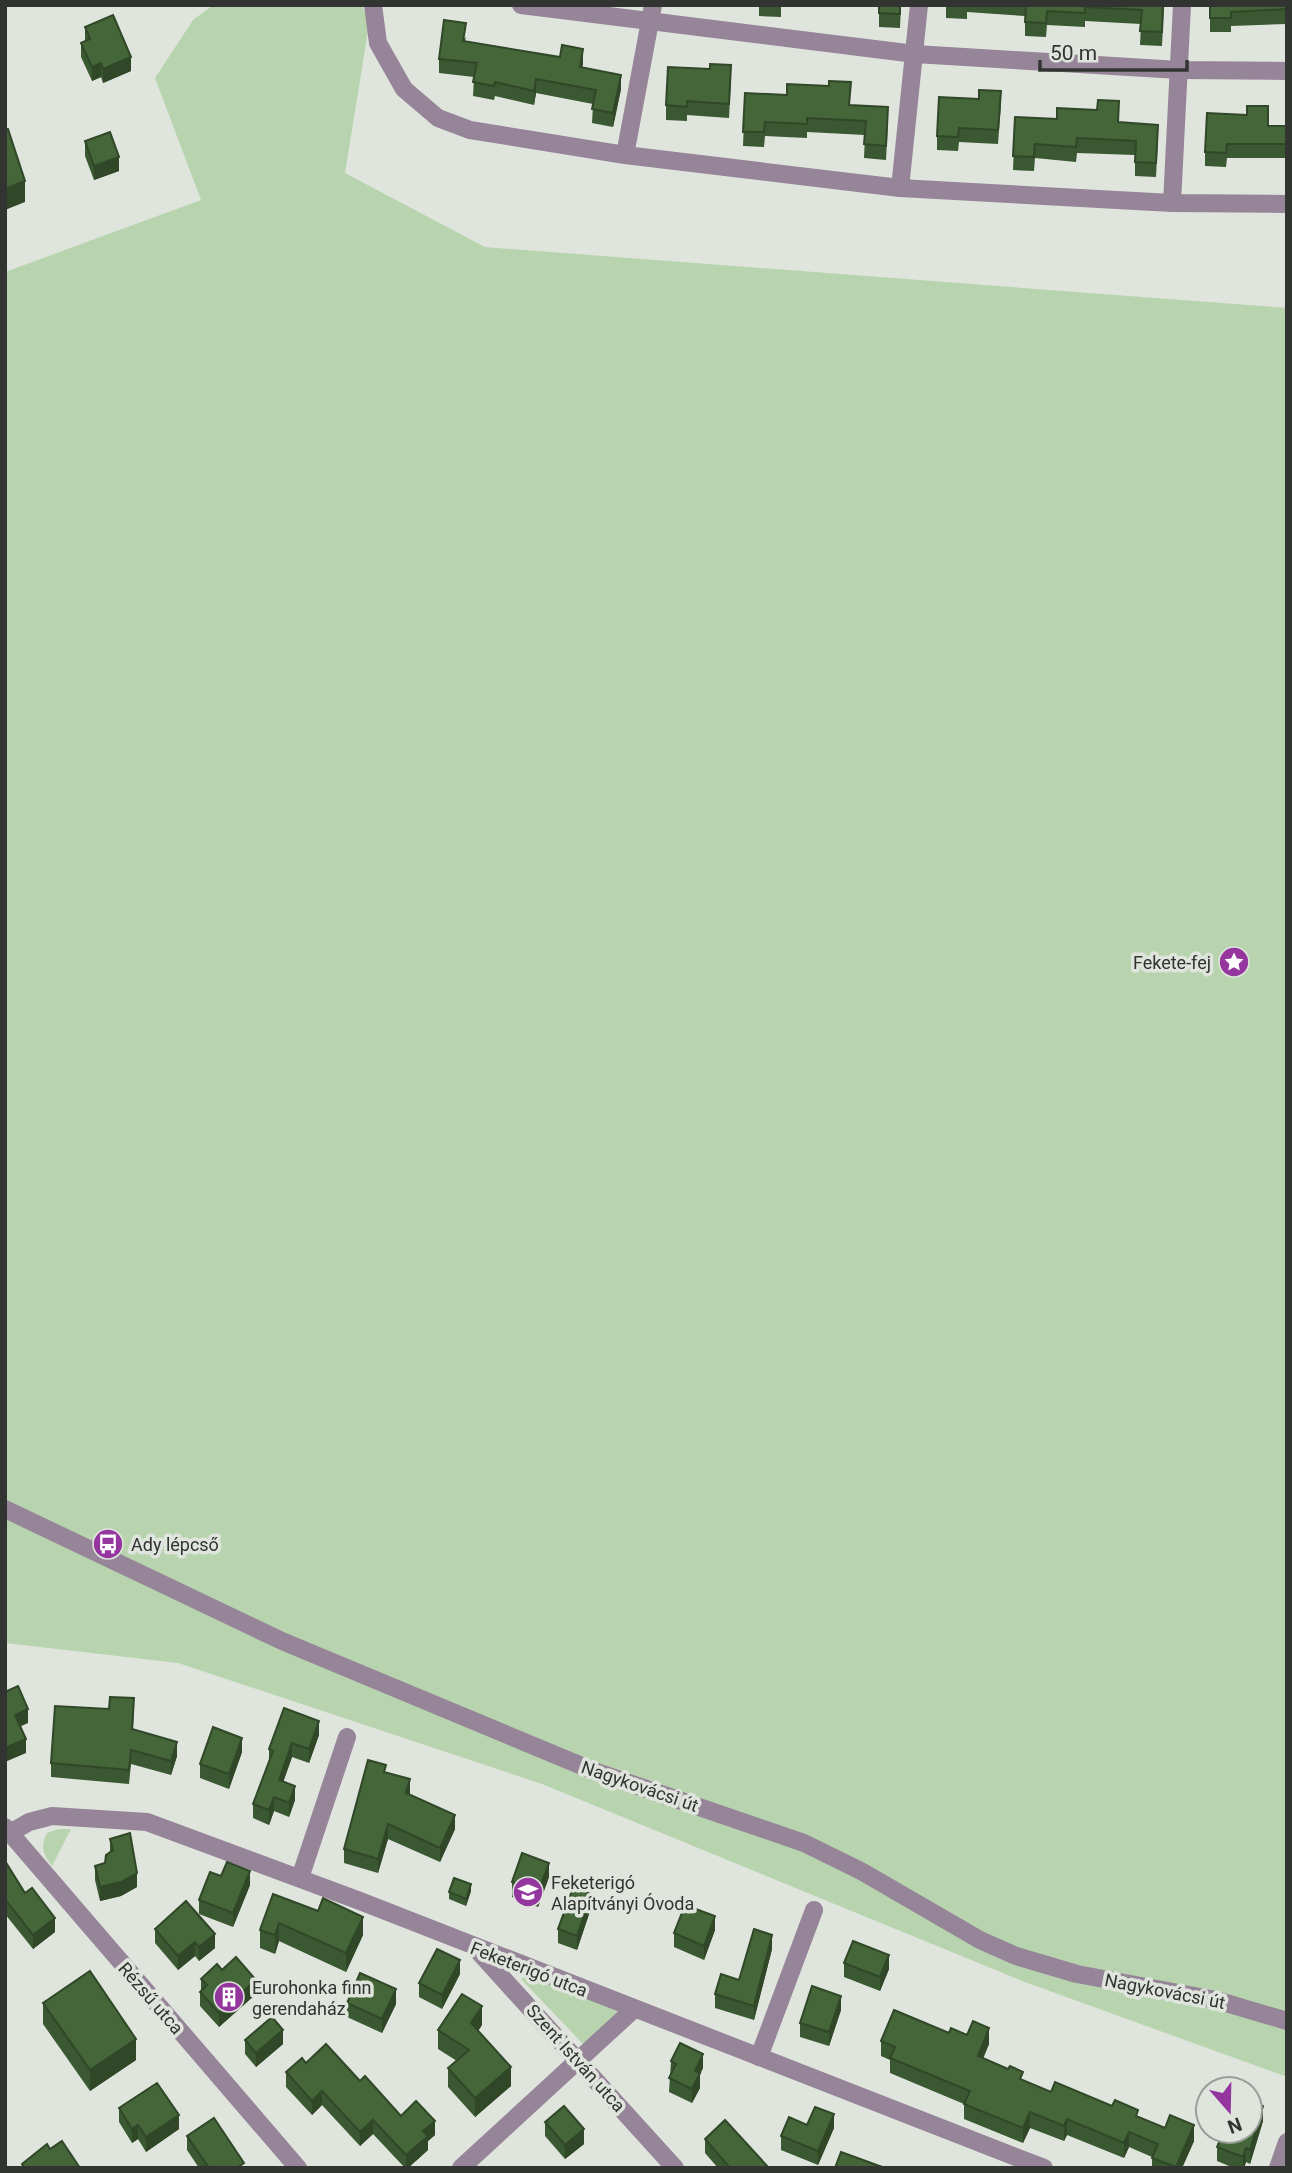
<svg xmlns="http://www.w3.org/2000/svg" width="1292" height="2173" font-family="Roboto,sans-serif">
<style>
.green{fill:#b8d4af}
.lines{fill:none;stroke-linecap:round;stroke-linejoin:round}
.minor{stroke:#968498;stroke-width:18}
.wall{fill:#3a5831}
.shaded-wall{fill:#304728}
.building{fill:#446639;stroke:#304728;stroke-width:2}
.labels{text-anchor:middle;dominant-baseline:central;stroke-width:7;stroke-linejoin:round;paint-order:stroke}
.poi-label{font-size:18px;fill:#313431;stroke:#dfe5dd;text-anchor:start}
.street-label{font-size:18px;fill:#313431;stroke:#dfe5dd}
</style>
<rect width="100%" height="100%" fill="#dfe5dd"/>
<g class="green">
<path d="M213,5H362L369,25L345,173L485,247L1287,308V2077L1022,1981L542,1784L178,1663L5,1643V272L201,200L155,78L193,20Z"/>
<path d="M59,1829H71L52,1866C43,1854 40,1847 47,1833Z"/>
<path d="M527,1975L618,2011L584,2045L521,1979Z"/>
</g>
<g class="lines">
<g class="minor">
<path d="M373,5L378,43L404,89L438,118L470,130L625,155L900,188L1172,203L1287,204"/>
<path d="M521,5L915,54L1179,70L1287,71"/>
<path d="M625,155L653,5"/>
<path d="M900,188L919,5"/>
<path d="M1172,203L1182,5"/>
<path d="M5,1509L282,1641L594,1771L804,1843L861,1871L980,1940L1016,1956L1077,1974L1216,2000L1287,2021"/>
<path d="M5,1827L298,2168"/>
<path d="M10,1833L29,1822L52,1816L147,1822L360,1901L1044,2168"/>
<path d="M300,1878L347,1737"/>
<path d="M478,1951L675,2168"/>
<path d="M759,2057L814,1910"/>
<path d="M461,2168L634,2009"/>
<path d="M1278,2168L1287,2142"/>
</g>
</g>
<g class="wall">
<path d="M759,5H781V17L759,16Z"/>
<path d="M879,5H901L900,28L879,27Z"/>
<path d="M946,5H1164L1162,46L1140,45L1141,24L1085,21V27L1047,25L1046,37L1025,36V16L967,12V19L946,18Z"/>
<path d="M1210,5H1287V24L1231,26V32H1210Z"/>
<path d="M85,27L131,71L103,83L101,77L92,81L81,57V43L85,41Z"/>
<path d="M466,37L465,41L583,63L582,68L621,89L613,127L592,123L593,104L536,93L534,105L495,96L494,100L473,96L474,77L439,73V59Z"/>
<path d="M710,69L731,79L729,118L687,115V121L666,120V105Z"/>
<path d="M745,93L888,121L886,160L864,158L865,135L807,132V138L765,136L764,147L743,146Z"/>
<path d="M1001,105L998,144L959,142L958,151L937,150V136Z"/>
<path d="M1015,117L1118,122L1158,139L1156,177L1135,176V155L1077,153L1076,162L1035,158L1034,171L1013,170Z"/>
<path d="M1268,126H1287V158H1227L1226,167L1205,166V152Z"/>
<path d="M85,141L119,171L94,180L85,156Z"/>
<path d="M134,1712L133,1730L177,1756L171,1775L131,1764L129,1784L51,1777V1763Z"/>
<path d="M319,1735L309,1763L292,1757L283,1782L295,1800L289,1817L274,1811L269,1825L253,1818V1804L269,1763V1749Z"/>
<path d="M242,1752L229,1789L200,1778V1764Z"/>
<path d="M386,1772L409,1795L455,1829L440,1862L388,1839L378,1873L344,1863V1849Z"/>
<path d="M110,1839L137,1887L121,1896L100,1901L95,1880V1866L105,1863L110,1852Z"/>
<path d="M5,1861L25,1893L55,1932L33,1949L5,1914Z"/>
<path d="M549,1877L538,1907L512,1897V1882Z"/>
<path d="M250,1885L233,1927L199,1914V1900Z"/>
<path d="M471,1891L466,1906L449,1899V1892Z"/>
<path d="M273,1894L363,1935L346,1972L279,1941L275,1954L260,1948V1930Z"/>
<path d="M591,1908L577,1950L558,1943V1929Z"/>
<path d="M155,1929L215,1948L199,1961L195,1956L178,1970L155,1943Z"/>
<path d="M715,1930L704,1960L674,1947V1933Z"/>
<path d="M772,1949L754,2020L715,2008V1994L739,1980Z"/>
<path d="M844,1963L889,1969L880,1991L844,1977Z"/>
<path d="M222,1970L256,1994L219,2027L200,2006V1992L201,1990V1979Z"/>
<path d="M460,1974L442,2009L419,1997V1983Z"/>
<path d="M43,2003L136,2060L90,2091L43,2024Z"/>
<path d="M347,2003L396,2004L382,2033L347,2017Z"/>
<path d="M841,2010L829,2046L800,2037V2023Z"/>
<path d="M482,2025L478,2031L511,2086L475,2117L448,2087V2068L457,2061L438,2049V2030Z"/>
<path d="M245,2040L283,2044L256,2067L245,2054Z"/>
<path d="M881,2041L989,2044L983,2058L1023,2080L1051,2092L1138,2117L1194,2141L1182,2168H1152V2157L1129,2147L1124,2158L1067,2135L1064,2141L1030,2128L1023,2143L964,2119V2104L890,2073V2060L881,2056Z"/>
<path d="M671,2061L703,2068L700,2074V2088L692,2103L669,2092Z"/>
<path d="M306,2063L360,2081L401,2116L435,2135L428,2141V2150L408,2168H405L373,2134L360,2146L322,2105L312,2115L286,2087V2072Z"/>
<path d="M119,2108L179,2129L146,2152L138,2139L132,2143L119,2122Z"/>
<path d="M1263,2121L1250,2164L1246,2162L1244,2168H1234L1217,2161V2147Z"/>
<path d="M545,2122L584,2144L565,2159L545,2136Z"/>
<path d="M807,2125L834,2128L818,2165L781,2150V2136Z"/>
<path d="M187,2136L244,2168H199L187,2150Z"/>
<path d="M705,2139L769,2168H718L705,2153Z"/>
</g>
<g class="shaded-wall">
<path d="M583,49V63L580,82V67Z"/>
<path d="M131,57V71L103,83V69Z"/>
<path d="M101,63V77L92,81V67Z"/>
<path d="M621,75V89L613,127V113Z"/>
<path d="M536,79V93L534,105V91Z"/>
<path d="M119,157V171L94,180V166Z"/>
<path d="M25,181V202L5,210V189Z"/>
<path d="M28,1709V1723L15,1729V1715Z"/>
<path d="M319,1721V1735L309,1763V1749Z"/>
<path d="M242,1738V1752L229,1789V1774Z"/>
<path d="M26,1739V1753L5,1762V1748Z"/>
<path d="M177,1742V1756L171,1775V1761Z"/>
<path d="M292,1743V1757L279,1794V1780Z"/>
<path d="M410,1779V1793L406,1807V1793Z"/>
<path d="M295,1786V1800L289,1817V1803Z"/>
<path d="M274,1797V1811L269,1825V1810Z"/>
<path d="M455,1815V1829L440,1862V1848Z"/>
<path d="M388,1824V1839L378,1873V1859Z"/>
<path d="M549,1863V1877L538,1907V1893Z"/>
<path d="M250,1871V1885L233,1927V1913Z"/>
<path d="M137,1873V1887L121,1896L100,1901V1887Z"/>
<path d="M471,1884V1891L466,1906V1899Z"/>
<path d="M591,1894V1908L577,1950V1936Z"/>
<path d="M715,1916V1930L704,1960V1946Z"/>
<path d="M363,1917V1935L346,1972V1953Z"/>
<path d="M55,1918V1932L33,1949V1935Z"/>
<path d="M279,1923V1941L275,1954V1935Z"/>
<path d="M215,1934V1948L199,1961V1947Z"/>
<path d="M772,1935V1949L754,2020V2006Z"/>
<path d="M195,1942V1956L178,1970V1956Z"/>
<path d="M889,1955V1969L880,1991V1977Z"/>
<path d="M460,1960V1974L442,2009V1995Z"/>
<path d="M256,1980V1994L219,2027V2013Z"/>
<path d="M396,1989V2004L382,2033V2019Z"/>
<path d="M841,1996V2010L829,2046V2032Z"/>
<path d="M482,2006V2025L471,2041V2023Z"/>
<path d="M989,2028V2044L978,2071V2056Z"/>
<path d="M283,2030V2044L256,2067V2053Z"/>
<path d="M136,2039V2060L90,2091V2070Z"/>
<path d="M703,2054V2068L700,2074V2088L692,2103V2089L695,2071Z"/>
<path d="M511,2067V2086L475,2117V2098Z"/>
<path d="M322,2091V2105L312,2115V2101Z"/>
<path d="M1263,2106V2121L1250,2164V2150Z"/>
<path d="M1030,2112V2128L1023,2143V2128Z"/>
<path d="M834,2114V2128L818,2165V2151Z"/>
<path d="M179,2115V2129L146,2152V2137Z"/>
<path d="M1067,2119V2135L1064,2141V2126Z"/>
<path d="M373,2120V2134L360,2146V2132Z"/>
<path d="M435,2121V2135L428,2141V2150L408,2168H406V2155L423,2131Z"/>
<path d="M138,2125V2139L132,2143V2129Z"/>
<path d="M1194,2125V2141L1182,2168H1176Z"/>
<path d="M584,2129V2144L565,2159V2145Z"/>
<path d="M1129,2132V2147L1124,2158V2143Z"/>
<path d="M1246,2148V2162L1244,2168H1243V2157Z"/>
</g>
<g class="building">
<path d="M879,5H900V14L879,13Z"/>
<path d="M1026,5H1163L1162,32L1140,31L1142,10L1085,7V13L1047,11L1046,23L1025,22Z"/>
<path d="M1210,5H1287V9L1231,12V18H1210Z"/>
<path d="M113,15L131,57L103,69L101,63L92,67L81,43L90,39L85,27Z"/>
<path d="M444,20L466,23L463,41L560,57L562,45L583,49L580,67L621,75L613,113L592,109L596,90L536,79L534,91L495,82L494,86L473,82L477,63L439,59Z"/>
<path d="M710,64L731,65L729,104L687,101V107L666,105L668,67L710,69Z"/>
<path d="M829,81L851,82L849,105L888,107L886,146L864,144L866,121L807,118V124L765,122L764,132H743L745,93L787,95V84L829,86Z"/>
<path d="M979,90L1001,91L998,130L959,128L958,137L937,136L939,97L979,99Z"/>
<path d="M1098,100L1119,101L1118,122L1158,125L1156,163L1135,162L1136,141L1077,138L1076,147L1035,144L1034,157L1013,156L1015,117L1057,119V108L1097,110Z"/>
<path d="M1247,106H1268V126H1287V144H1227L1226,153L1205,152L1207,113L1247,115Z"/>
<path d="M8,129L25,181L5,189V130Z"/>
<path d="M110,132L119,157L94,166L85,141Z"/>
<path d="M18,1686L28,1709L15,1715L26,1739L5,1748V1692Z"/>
<path d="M110,1697L134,1698L132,1729L177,1742L171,1761L131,1750L129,1770L51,1763L55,1706L109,1709Z"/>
<path d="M284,1708L319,1721L309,1749L292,1743L279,1780L295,1786L289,1803L274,1797L269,1810L253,1804L273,1751L269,1749Z"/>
<path d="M213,1727L242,1738L229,1774L200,1764Z"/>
<path d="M368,1760L386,1765L384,1772L410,1779L406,1793L455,1815L440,1848L388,1824L378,1859L344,1849Z"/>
<path d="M130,1833L137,1873L121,1882L100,1887L95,1866L105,1863L106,1855L113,1850L110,1839Z"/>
<path d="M522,1853L549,1863L538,1893L512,1882Z"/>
<path d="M5,1861L25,1893L32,1888L55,1918L33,1935L5,1899Z"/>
<path d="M227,1862L250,1871L233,1913L199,1900L210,1872L221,1876Z"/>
<path d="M454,1878L471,1884L466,1899L449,1892Z"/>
<path d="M573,1888L591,1894L577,1936L558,1929Z"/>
<path d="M273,1894L318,1911L323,1898L363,1917L346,1953L279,1923L275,1935L260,1930Z"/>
<path d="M186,1901L215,1934L199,1947L195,1942L178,1956L155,1929Z"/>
<path d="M685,1905L715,1916L704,1946L674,1933Z"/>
<path d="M754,1929L772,1935L754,2006L715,1994L721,1974L739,1980Z"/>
<path d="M853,1941L889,1955L880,1977L844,1963Z"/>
<path d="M437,1949L460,1960L442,1995L419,1983Z"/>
<path d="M236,1957L256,1980L219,2013L200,1992L207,1985L201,1979L217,1964L222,1970Z"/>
<path d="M90,1971L136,2039L90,2070L43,2003Z"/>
<path d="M360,1973L396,1989L382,2019L347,2003Z"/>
<path d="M812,1986L841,1996L829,2032L800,2023Z"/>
<path d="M462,1994L482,2006L471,2023L511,2067L475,2098L448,2068L469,2050L438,2030Z"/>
<path d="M894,2010L949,2033L951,2028L967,2035L973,2021L989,2028L978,2056L1008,2069L1010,2066L1023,2072L1020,2079L1051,2092L1055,2082L1112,2106L1115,2100L1138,2110L1136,2116L1165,2128L1170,2115L1194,2125L1176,2167L1152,2158L1158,2144L1129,2132L1124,2143L1067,2119L1064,2126L1030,2112L1023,2128L964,2104L970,2091L890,2058L895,2047L881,2041Z"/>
<path d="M272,2017L283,2030L256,2053L245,2040Z"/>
<path d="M680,2043L703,2054L695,2071L700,2073L692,2089L669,2078L676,2064L671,2061Z"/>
<path d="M326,2044L360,2081L365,2076L401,2116L416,2101L435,2121L423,2131L428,2136L406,2155L373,2120L360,2132L322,2091L312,2101L286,2072L302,2058L306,2063Z"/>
<path d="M157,2083L179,2115L146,2137L138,2125L132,2129L119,2108Z"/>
<path d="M1250,2101L1263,2106L1250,2150L1246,2148L1243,2157L1217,2147L1224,2131H1250Z"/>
<path d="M564,2106L584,2129L565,2145L545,2122Z"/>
<path d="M815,2107L834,2114L818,2151L781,2136L789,2117L807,2125Z"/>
<path d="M214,2118L244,2163L237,2168H209L187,2136Z"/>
<path d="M725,2120L769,2168H730L705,2139Z"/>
<path d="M62,2141L80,2168H24L22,2164L47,2144L50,2149Z"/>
<path d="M841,2152L885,2168H835Z"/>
</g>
<defs>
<g id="sight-disc" transform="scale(1.575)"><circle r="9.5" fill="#95369f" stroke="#dfe5dd"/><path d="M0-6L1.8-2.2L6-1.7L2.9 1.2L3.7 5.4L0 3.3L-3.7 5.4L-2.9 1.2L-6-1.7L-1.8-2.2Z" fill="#fff"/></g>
<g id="bus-disc" transform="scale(1.575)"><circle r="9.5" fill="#95369f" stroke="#dfe5dd"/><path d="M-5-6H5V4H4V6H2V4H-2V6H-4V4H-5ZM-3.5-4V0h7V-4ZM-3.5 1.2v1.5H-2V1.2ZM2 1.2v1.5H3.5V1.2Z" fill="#fff"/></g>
<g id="school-disc" transform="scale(1.575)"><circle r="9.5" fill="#95369f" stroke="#dfe5dd"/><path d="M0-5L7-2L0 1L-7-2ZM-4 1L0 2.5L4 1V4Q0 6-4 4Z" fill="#fff"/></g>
<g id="building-disc" transform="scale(1.575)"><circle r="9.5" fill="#95369f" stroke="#dfe5dd"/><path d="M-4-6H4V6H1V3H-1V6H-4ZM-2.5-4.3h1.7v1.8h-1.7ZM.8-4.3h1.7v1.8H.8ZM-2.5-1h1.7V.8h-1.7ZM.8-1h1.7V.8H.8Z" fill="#fff"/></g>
</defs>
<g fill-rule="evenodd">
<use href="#sight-disc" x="1234" y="962"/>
<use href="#bus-disc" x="108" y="1544"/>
<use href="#school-disc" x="528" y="1892"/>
<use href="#building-disc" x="229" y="1997"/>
</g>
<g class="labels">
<g class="poi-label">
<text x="1211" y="962" text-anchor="end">Fekete-fej</text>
<text x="131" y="1544">Ady lépcső</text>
<text x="551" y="1882">Feketerigó<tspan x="551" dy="21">Alapítványi Óvoda</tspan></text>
<text x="252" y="1987">Eurohonka finn<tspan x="252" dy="21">gerendaház</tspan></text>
</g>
<g class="street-label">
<text transform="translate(640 1786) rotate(19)">Nagykovácsi út</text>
<text transform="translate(529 1969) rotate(21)">Feketerigó utca</text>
<text transform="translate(1165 1991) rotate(11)">Nagykovácsi út</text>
<text transform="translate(151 1998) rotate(49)">Rézsű utca</text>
<text transform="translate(576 2058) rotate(48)">Szent István utca</text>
</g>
</g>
<rect width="1292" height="2173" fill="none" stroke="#313431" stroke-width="14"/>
<g transform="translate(1229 2110) rotate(160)"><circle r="33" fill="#dfe5dd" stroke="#999e98" stroke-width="2"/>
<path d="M0-5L12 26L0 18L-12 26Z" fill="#95369f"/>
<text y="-10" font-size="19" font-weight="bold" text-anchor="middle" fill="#313431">N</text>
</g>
<path d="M1040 60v10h147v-10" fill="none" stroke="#313431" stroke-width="3.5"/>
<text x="1050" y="60" font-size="21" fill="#313431" stroke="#dfe5dd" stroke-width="5" paint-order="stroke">50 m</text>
</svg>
